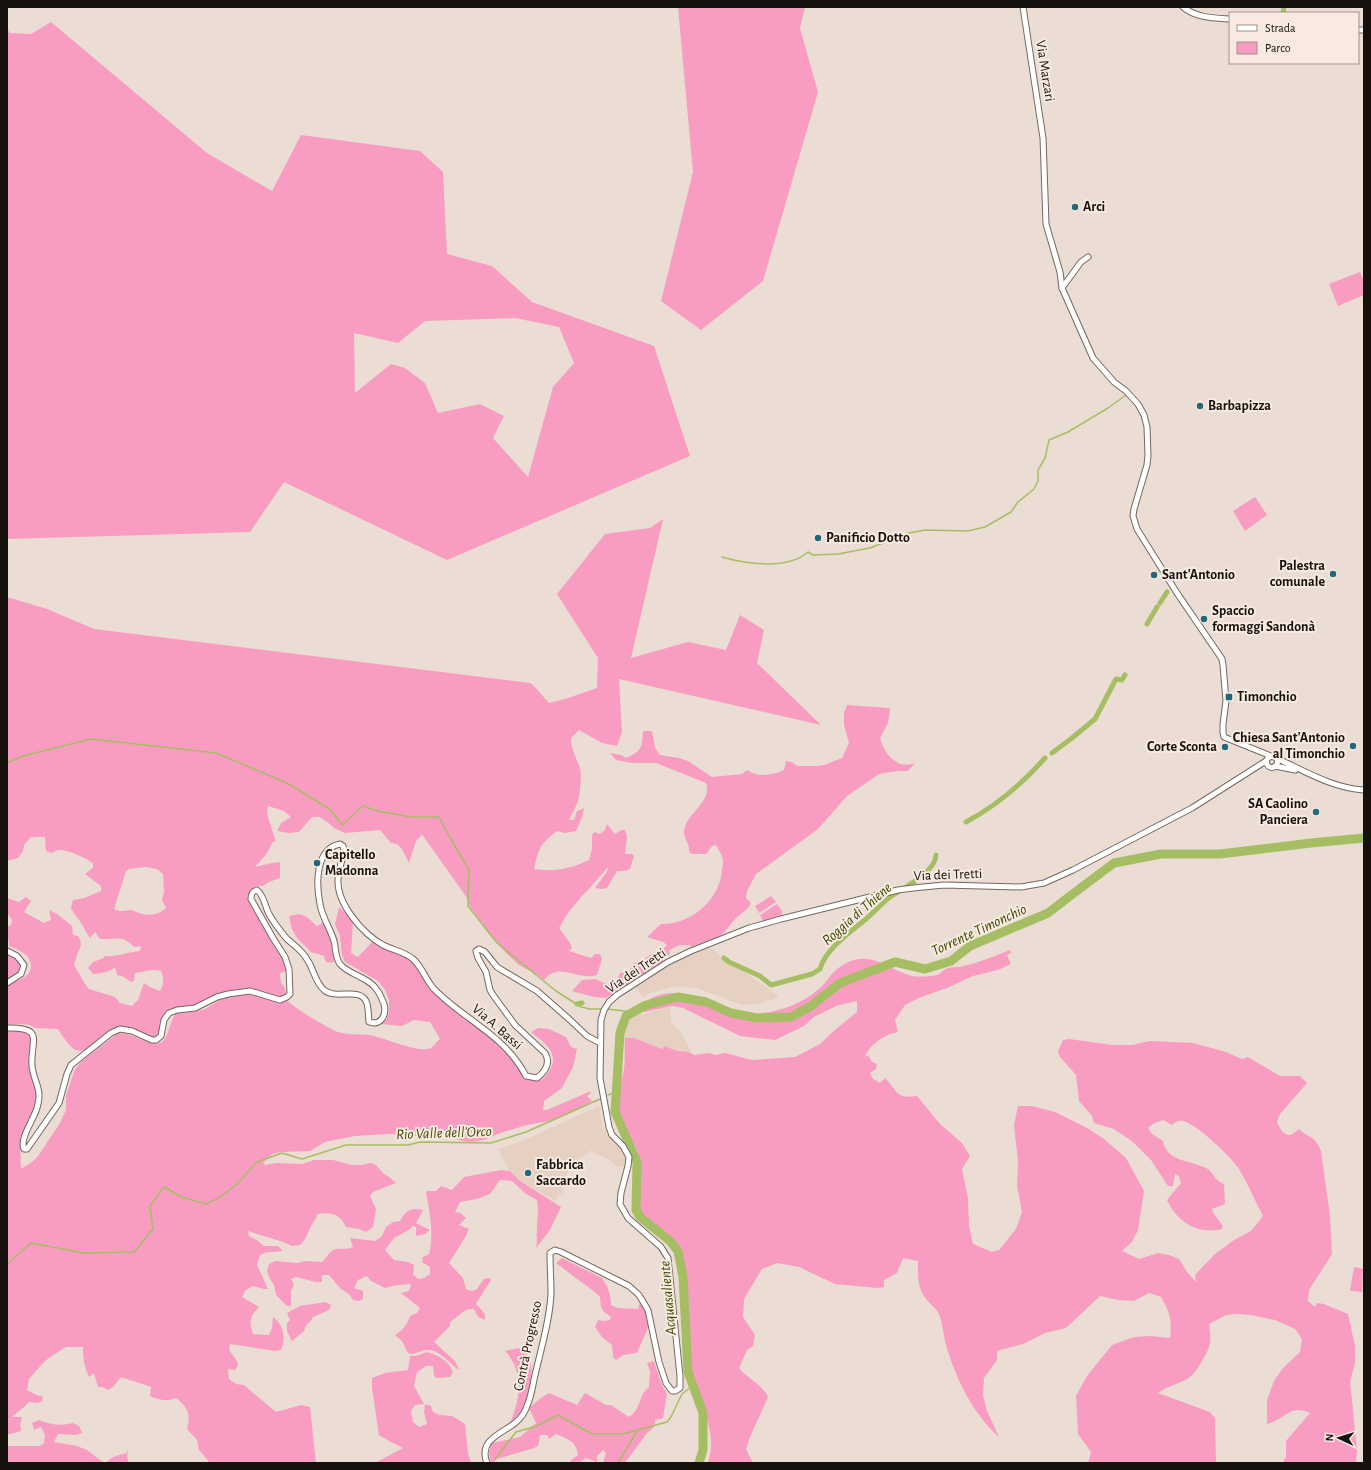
<svg xmlns="http://www.w3.org/2000/svg" width="1371" height="1470" font-family="'Alegreya Sans',sans-serif">
<style>
.built{fill:#e5d0c2}
.green{fill:#f99cc1;fill-rule:evenodd}
.lines{fill:none;stroke-linecap:round;stroke-linejoin:round}
.stream{stroke:#a6be63;stroke-width:1.5}
.canal{stroke:#a6be63;stroke-width:5}
.river{stroke:#a6be63;stroke-width:9}
.tertiary-casing{stroke:#74685f;stroke-width:7}
.tertiary{stroke:#fff;stroke-width:5}
.poi-dot{fill:#236879;stroke:#f8eae0;stroke-width:1.5}
.labels{text-anchor:middle;dominant-baseline:central;stroke-width:4;stroke-linejoin:round;paint-order:stroke}
.street-label{font-size:14px;fill:#15110d;stroke:#f8eae0}
.poi-label{font-size:14px;font-weight:bold;fill:#15110d;stroke:#f8eae0;text-anchor:start}
.water-label{font-size:15px;font-style:italic;fill:#3a4800;stroke:#f8eae0}
</style>
<rect width="100%" height="100%" fill="#ebddd3"/>
<g class="built">
<path d="M707,948L713,949L726,961L736,966L777,995L778,998L757,1004L741,1005L697,988L677,986L653,992L643,997L635,987L675,961L694,952Z"/>
<path d="M670,1007L671,1022L682,1034L691,1052L692,1057L662,1047L660,1050L633,1039H623L625,1029L631,1015H636L638,1013L644,1014Z"/>
<path d="M601,1105L599,1106L603,1128L621,1146L628,1157L626,1163L622,1167H618L608,1159L594,1153L592,1150L581,1158H578L577,1161L575,1160L569,1170L561,1189L564,1192L562,1196L559,1194L555,1201L519,1179L509,1170L498,1149L522,1141Z"/>
</g>
<g class="green">
<path d="M678,7H805L800,28L818,92L763,281L701,330L661,301L693,172Z"/>
<path d="M51,22L207,153L272,191L301,135L420,151L443,172L447,254L492,266L532,302L654,346L690,456L447,560L284,482L250,532L7,539V29L10,33L31,34ZM515,318L559,327L574,363L553,387L528,477L493,438L504,416L480,404L438,413L425,383L405,368L391,364L355,393L354,333L398,343L425,321Z"/>
<path d="M1360,272L1364,282V295L1338,306L1329,284Z"/>
<path d="M1255,497L1267,515L1245,531L1233,511Z"/>
<path d="M663,519L631,658L688,642L726,650L740,615L764,630L757,663L821,725L619,679L622,732L617,746L602,743L579,730L571,738C571,749 576,757 580,768C582,776 580,799 576,806C574,811 571,815 569,820H574L577,811L584,808L582,817L576,831L565,833L557,831C540,844 539,848 534,869C555,872 570,869 589,860L592,849V835L594,832L600,834L605,830L607,824L615,834L621,830H625L627,837L625,854H632L634,856L630,869L625,871H617L607,888L602,889L595,888L606,873L609,866L588,890L581,897L568,913L559,928L570,943L572,948L569,951L591,958L595,954H600L602,959L597,975C576,981 560,961 544,980L538,975L519,965L507,954L485,929L469,905L467,898L421,833L422,835L416,841L409,863L402,849L397,844L391,843L380,830L345,833L334,828L330,824L320,817H312L299,832L289,833L277,831L281,823L291,817L284,811L268,806L267,814L276,842L274,841C270,845 270,849 267,853C263,858 259,862 255,867L272,863L280,862V878L269,882L263,886H255L251,894L283,954L288,971L280,973L281,983L285,988L286,995L276,997L252,989L239,990L196,1007H179L171,1010L166,1022L162,1034L156,1039L123,1027C111,1035 89,1055 76,1050C71,1049 61,1034 58,1029L35,1028L30,1025L21,1024L7,1025V985C13,982 22,980 27,975C30,972 31,970 31,966C31,954 18,950 9,946L7,927L11,925L12,920L7,913V898L19,902L26,897L31,901L24,912L44,923L51,920L49,910L57,914L72,926L73,935L78,936C84,946 79,947 77,955C76,959 75,962 74,965L85,984L89,989L115,997L120,1003L132,1006L138,1000L144,983L150,987L160,991C164,984 164,979 161,971C152,968 145,972 135,973L134,981L131,982L124,977L117,975L115,967C108,973 101,973 93,974L88,968L93,962L104,958L105,956C118,957 127,952 140,951L141,946L134,947C122,934 116,940 100,939L95,932L90,938C87,934 85,930 83,926C79,919 74,914 71,908L73,900L84,898L101,891V886L85,874L93,868V863C86,858 67,849 58,850C57,850 53,853 52,853L46,851L45,837H31L24,845L23,851L18,858L7,861V597L47,609L94,629L530,683L533,685L549,703L565,699L597,688L598,658L557,594L605,534L650,528ZM145,867L157,869L163,874L164,892L162,900L166,908C160,914 151,916 142,914C138,913 134,910 130,910C123,911 121,912 114,909L126,871L129,869Z"/>
<path d="M847,705L889,708L890,710L888,723L880,738C884,754 897,770 915,763L908,771H897L879,774L847,796L818,829L756,874L747,891L746,898L751,903L747,909L736,918L721,936L691,947L690,945H680L669,950L670,954L663,958V962L606,998L594,997L572,991L582,980L596,979L604,983L610,984L617,980L620,973C628,973 631,970 634,963L640,962L653,953L664,948L667,945L663,942L647,937L661,924C691,925 721,899 722,869C723,866 723,862 723,859C722,855 718,849 716,845L712,846L706,854H692L689,852C690,841 680,837 686,824C692,811 712,799 706,783L656,763H632L616,760L610,753L621,755L626,758C642,751 642,748 643,731H652L655,748L660,755L679,758L688,761L712,777L742,774L747,770C758,778 773,775 784,770L786,761L791,762L798,766H818L824,765L842,758L849,743L844,725V713Z"/>
<path d="M771,896L776,902L759,913L755,906Z"/>
<path d="M777,904L782,911L781,917L763,921L760,915Z"/>
<path d="M339,907L348,915L353,921L351,953L358,957L373,941L391,952L412,961L428,985L437,995L503,1045L528,1076L535,1081C543,1080 546,1076 550,1070C560,1052 543,1042 531,1032L538,1028L549,1029L566,1037L571,1047L577,1049L573,1067L562,1088L544,1101L543,1110H547L591,1091L590,1094L587,1096L592,1101L580,1108L554,1120L527,1125L500,1133L484,1140L472,1142L462,1141L444,1134L415,1136L391,1134L355,1136L325,1142L310,1151L281,1152L272,1154L263,1163L265,1165L276,1163L302,1164L314,1160H333L352,1165H361L371,1163L376,1165L383,1173L389,1177L396,1183L373,1192L370,1196L376,1209L373,1227L366,1232L359,1229L346,1227C340,1214 331,1212 317,1214C317,1220 312,1222 310,1228C307,1235 306,1239 300,1245L292,1246L283,1242L248,1231L249,1236L257,1240L264,1246H278L283,1251C276,1252 267,1251 260,1255L257,1265L268,1289H264L253,1286L246,1290L242,1297L259,1307C249,1317 249,1321 253,1334L269,1335L272,1328L273,1317C284,1325 286,1338 281,1350L275,1351L230,1344L229,1350L237,1361L238,1366L235,1370L228,1369L229,1379L236,1384L244,1385L276,1412L301,1405L310,1407L316,1463H210L199,1450L197,1440L187,1429C191,1413 188,1408 176,1398C166,1402 159,1400 150,1396L151,1387L121,1377L113,1387L108,1390L103,1387H98L94,1373L89,1377C84,1366 83,1358 83,1347H66L50,1357L43,1363L29,1379L27,1390L34,1394L43,1397L42,1401L38,1403L29,1402C25,1407 17,1412 12,1417H22L20,1425L21,1431L7,1435V1030L21,1029L35,1038L31,1069L39,1091L36,1103L20,1144L21,1169L32,1162L38,1156L60,1123L66,1110V1095L75,1069L83,1060L118,1033C134,1031 156,1054 166,1037C169,1030 171,1021 175,1014L180,1012L197,1011L205,1009L223,998L240,995L251,993L276,1002L286,1000C301,1012 318,1022 335,1031C346,1035 358,1034 369,1035C384,1037 418,1054 431,1048C434,1046 437,1041 440,1039L430,1022L414,1020L402,1026L381,1024L386,1020L389,1013V1000L385,990L378,981L345,962L342,955L340,936L335,924Z"/>
<path d="M299,914L307,917L317,926L322,923L327,917C330,924 335,931 337,937C340,948 341,966 326,962L324,956L311,952L297,938L292,929L289,916Z"/>
<path d="M7,950C13,953 36,962 24,971C22,973 21,972 18,973C14,974 10,978 7,980Z"/>
<path d="M1010,950L1011,953L1007,955L1011,964L998,970L973,976L947,988L921,997L905,1005L895,1020L898,1032C885,1034 869,1045 865,1057L868,1055L872,1062L877,1064L876,1069L870,1073L873,1079L880,1083L885,1078C898,1091 895,1099 917,1096L940,1124L962,1143L970,1156L962,1169L968,1198L969,1226L973,1244L992,1252L999,1250L1016,1229L1022,1212L1017,1186L1018,1161L1014,1125L1018,1106H1032L1055,1112L1089,1129L1104,1139L1126,1158L1144,1191L1138,1230L1132,1242L1122,1251L1139,1259L1158,1253L1169,1255L1179,1259L1187,1272L1196,1282L1195,1275L1215,1254L1234,1240L1251,1231L1263,1216C1255,1201 1248,1184 1239,1169C1231,1157 1197,1124 1183,1121C1179,1120 1175,1122 1172,1125L1163,1120L1153,1124L1148,1128L1152,1134L1163,1141C1167,1162 1190,1160 1206,1168C1211,1170 1213,1175 1216,1179C1218,1181 1222,1183 1224,1184L1225,1204L1212,1209L1214,1214L1223,1226L1222,1229C1198,1235 1177,1222 1167,1200L1181,1183L1179,1176L1175,1174L1173,1186H1168L1151,1160L1133,1142L1114,1129L1094,1123L1092,1116L1079,1101L1076,1075L1060,1057L1058,1051L1063,1040L1069,1039L1112,1045H1132L1150,1041L1193,1043L1226,1052L1242,1059L1248,1057L1280,1076H1300L1307,1083L1280,1114L1277,1122C1280,1129 1283,1135 1291,1135L1299,1129C1308,1138 1316,1136 1321,1151L1330,1216L1332,1254L1309,1290L1308,1301L1315,1307L1317,1303L1324,1304L1348,1314L1355,1346V1363L1350,1381L1357,1450L1356,1463H1284V1459L1286,1458V1441L1310,1413C1290,1403 1284,1420 1267,1424V1400L1274,1381L1283,1368L1300,1352L1302,1339L1295,1329L1275,1320L1251,1315L1238,1314L1226,1315L1209,1324C1210,1330 1211,1336 1210,1343C1209,1351 1196,1373 1189,1378C1179,1384 1168,1386 1158,1393L1210,1412L1215,1418L1216,1463H1088L1091,1452L1078,1434L1076,1396L1087,1376L1112,1345L1134,1337L1150,1336L1170,1338C1172,1320 1170,1312 1161,1297L1149,1293L1134,1301L1118,1300L1100,1296L1066,1328L1045,1333L1023,1344L997,1351V1360L984,1378L983,1395L987,1411L999,1437C973,1414 956,1379 946,1345C943,1335 943,1322 938,1312C934,1306 927,1302 924,1296C917,1286 918,1273 918,1261L903,1258L897,1273L884,1280V1287L877,1288L835,1284L799,1267L777,1263L762,1269L744,1299L743,1317L755,1335L753,1346L747,1350L739,1368C748,1379 762,1384 768,1397L750,1437L746,1449L753,1463H708C720,1425 694,1401 689,1368C689,1354 687,1340 687,1326C686,1307 688,1262 678,1247C668,1233 641,1221 637,1207C631,1191 642,1173 639,1156C636,1141 623,1132 619,1119C614,1100 619,1091 623,1074C626,1062 624,1050 625,1038H634L662,1049L664,1046L677,1051L688,1052L694,1055L709,1053L716,1055L725,1053L752,1060L795,1057L820,1044L836,1029L857,1012V1001L836,1006L814,1017L804,1026L775,1040L740,1036L683,1008L672,1006L645,1012L642,1011L639,1007C665,983 696,995 724,1006C734,1010 743,1014 754,1014C776,1013 803,1004 820,988C823,986 825,982 828,979C834,970 844,963 854,960C875,954 892,971 912,976C918,977 933,977 939,974C941,973 943,970 946,969C951,966 959,968 964,966C980,962 995,956 1010,950Z"/>
<path d="M501,1170L510,1171L519,1180L561,1207L550,1230L536,1248C538,1242 536,1236 537,1229C537,1219 539,1210 537,1200L526,1194L512,1181L500,1180L490,1194L477,1199L460,1202L455,1212L460,1213L466,1218L459,1225L469,1229L466,1236L449,1263L463,1278L466,1289L471,1291L476,1290L484,1279L490,1278L491,1281L487,1286L476,1304L485,1314V1320L478,1317L474,1309C464,1307 458,1318 450,1322V1326L434,1342L455,1361L459,1370C450,1364 439,1349 427,1350C420,1350 415,1356 408,1353L402,1341L395,1335C403,1330 407,1325 410,1316L417,1313L420,1308L401,1293L409,1291L411,1284L397,1285L385,1288L371,1281L367,1276L358,1280L354,1288L363,1291V1299L359,1301L353,1300L350,1295L340,1288L329,1275H322V1282H316L296,1277L291,1279L294,1285L291,1291V1306H287L276,1295L274,1285L270,1279L267,1271L269,1264L275,1261L298,1263L305,1261L322,1262C326,1258 330,1250 336,1249C342,1248 346,1250 353,1247L350,1238L375,1241L382,1236L386,1227L393,1222L400,1221C406,1210 411,1207 423,1210L416,1223L430,1230L425,1234L416,1236V1227L413,1226L409,1230L394,1238L385,1250L394,1260L408,1262L414,1265L413,1275L419,1279L424,1278L430,1274V1267L422,1262L423,1257L429,1254C434,1239 430,1209 426,1194L427,1191H436L441,1186L452,1190L464,1177Z"/>
<path d="M562,1258L602,1278L607,1286L610,1295L611,1305L618,1308L638,1309L640,1302C657,1322 645,1332 637,1353L623,1355L616,1360L613,1357L612,1345L602,1337L595,1327L598,1320L605,1321L610,1320L611,1317C600,1309 601,1309 600,1297L596,1293L556,1263Z"/>
<path d="M1354,1267L1363,1269L1362,1292L1350,1291Z"/>
<path d="M326,1302L331,1305L329,1310L313,1317L310,1322L306,1325L304,1331L292,1341L287,1331V1323L290,1320L287,1313L300,1306Z"/>
<path d="M518,1348C529,1352 533,1364 531,1375L534,1376C530,1394 525,1411 510,1423C520,1399 525,1372 505,1351Z"/>
<path d="M427,1352C438,1355 450,1361 453,1373L450,1377L437,1378L434,1376L433,1366H426L417,1372L414,1386L424,1404L415,1405L411,1411L413,1422L419,1427L427,1424L424,1412L425,1404L431,1406L433,1412L440,1415L452,1416L465,1424L468,1453L471,1463H375L403,1448C396,1444 386,1440 379,1435L372,1388V1378L385,1373L408,1370L410,1356H416Z"/>
<path d="M654,1361L661,1383L667,1394L663,1418L655,1420L654,1427L647,1433L625,1463H603L606,1453L603,1450L597,1456V1462L586,1458L579,1463H570L571,1460L578,1455C576,1441 568,1439 556,1434L549,1439L547,1435H540L538,1446L534,1448L497,1459L493,1463H491L489,1452L492,1443L520,1437L536,1423L529,1408L541,1398L549,1393L577,1405L585,1393L606,1405H611L629,1417C642,1409 637,1397 649,1387L650,1371L647,1363Z"/>
<path d="M39,1420C51,1425 61,1426 73,1423L79,1426L82,1433L76,1435L58,1434L54,1442L77,1446L87,1450L104,1463H7V1446H40L44,1443L45,1435L41,1427L34,1430L32,1423Z"/>
<path d="M128,1450L127,1457L129,1463H105L113,1457L126,1453Z"/>
</g>
<g class="lines">
<g class="stream">
<path d="M722,557C746,564 788,570 808,552L813,555L838,554L870,548L909,533L925,530L968,531L985,527L1011,512L1018,502L1034,489L1038,481V470L1045,458L1049,440L1068,432L1108,408L1126,395"/>
<path d="M7,763L23,756L91,739L216,753L287,783L331,810L342,825L363,806L378,811L411,817H439L448,834L469,870L468,906L497,943L556,991L581,1007L590,1009H603"/>
<path d="M607,1009L633,1012"/>
<path d="M608,1095L616,1092"/>
<path d="M7,1264L31,1243L84,1253L134,1252L153,1229L150,1206L164,1187L182,1197L206,1204L217,1199L236,1185L257,1162L282,1153L302,1159L346,1145H408L420,1142L491,1143L526,1132L600,1099"/>
<path d="M495,1459L516,1432L537,1426L558,1415L592,1434H623L667,1422L671,1417L682,1394L692,1386"/>
<path d="M618,1463L637,1431"/>
</g>
<g class="canal">
<path d="M1283,13L1284,7"/>
<path d="M1160,603L1167,592"/>
<path d="M1147,624L1157,607"/>
<path d="M1052,753L1072,738L1095,719L1116,679L1122,680L1125,675"/>
<path d="M966,822C996,806 1022,784 1045,758"/>
<path d="M724,958L729,962L760,976L771,985L812,974L820,969C826,948 852,931 867,918C875,911 882,903 890,897C903,888 936,872 936,855"/>
<path d="M577,1004L582,1003"/>
</g>
<path class="river" d="M699,1463L703,1450V1413L688,1372L683,1277L678,1251L670,1241L640,1217L636,1210L637,1162L615,1112L620,1033L626,1016L646,1005L678,997L706,1002L731,1013L757,1018L791,1017L811,1006L840,983L895,962L925,969L951,961L970,946L1048,913L1074,893L1114,863L1161,854H1220L1311,843L1364,838"/>
<g class="tertiary-casing">
<g id="tertiary">
<path d="M1023,7L1043,138L1046,224L1060,272L1062,288L1093,358L1114,382L1126,391L1138,404L1144,415L1147,427L1148,455L1147,465L1134,509L1133,516L1137,529L1177,593L1222,659L1223,665L1226,701L1223,724V733L1224,737L1271,756"/>
<path d="M1183,7C1196,18 1214,18 1230,19"/>
<path d="M1358,30H1364"/>
<path d="M1062,288L1081,262L1088,257"/>
<circle cx="1272" cy="762" r="5.5"/>
<path d="M1276,758C1305,771 1332,788 1364,790"/>
<path d="M1275,766L1295,770"/>
<path d="M7,951L17,956L24,965L21,974L7,983"/>
<path d="M7,1028C46,1027 30,1041 32,1066C34,1083 43,1089 37,1108C34,1119 19,1139 24,1149H27L59,1103L67,1074L71,1065L111,1033L120,1029L132,1031L152,1040H156L161,1036L164,1020L169,1013L177,1010L195,1008L217,997L228,994L250,991L280,1000L287,997L290,994L289,969L285,957L273,938L251,899C251,894 252,891 257,890C264,895 265,907 269,914C274,923 281,932 287,939C295,946 303,951 308,961C314,970 315,982 324,990C336,1000 359,987 366,1001C369,1007 368,1015 369,1022C381,1026 387,1015 384,1004C382,999 380,994 377,990C369,977 349,975 340,964C335,957 336,949 334,941C330,928 322,917 320,904C316,884 315,849 340,844L343,846L344,850C343,860 338,869 338,880C337,904 363,934 383,945C393,950 405,952 413,959C422,967 426,980 434,989C464,1020 505,1035 526,1076L537,1078C546,1071 551,1063 545,1053L515,1025L493,995L490,990L486,972L478,958L476,951L479,949L485,952L497,967L537,991L569,1019L587,1036L600,1043"/>
<path d="M487,1463C478,1440 501,1434 515,1423C520,1419 525,1412 527,1406C532,1395 533,1382 536,1371C542,1345 550,1319 551,1293C551,1280 550,1267 550,1253L555,1250L561,1252L629,1286L639,1295L648,1310L659,1362L666,1383L672,1391H675L680,1388V1376L668,1258L661,1247L628,1218L620,1204L621,1193L628,1166L629,1157L623,1146L612,1135L609,1127L600,1078L601,1020L604,1010L609,1002L617,995L668,962L691,951L749,928L781,919L898,890L913,888L944,885L1021,887L1044,883L1073,870L1192,808L1266,761"/>
</g>
</g>
<use href="#tertiary" class="tertiary"/>
</g>
<g class="poi-dot">
<circle cx="1075" cy="207" r="4"/>
<circle cx="1200" cy="406" r="4"/>
<circle cx="818" cy="538" r="4"/>
<circle cx="1333" cy="574" r="4"/>
<circle cx="1154" cy="575" r="4"/>
<circle cx="1204" cy="619" r="4"/>
<rect x="1225" y="693" width="8" height="8" rx="2"/>
<circle cx="1353" cy="746" r="4"/>
<circle cx="1225" cy="747" r="4"/>
<circle cx="1316" cy="812" r="4"/>
<circle cx="317" cy="863" r="4"/>
<circle cx="528" cy="1173" r="4"/>
</g>
<g class="labels">
<g class="street-label">
<text transform="translate(1045 71) rotate(81)">Via Marzari</text>
<text transform="translate(948 875) rotate(-2)">Via dei Tretti</text>
<text transform="translate(636 971) rotate(-34)">Via dei Tretti</text>
<text transform="translate(497 1027) rotate(41)">Via A. Bassi</text>
<text transform="translate(528 1346) rotate(-78)">Contrà Progresso</text>
</g>
<g class="poi-label">
<text x="1083" y="207">Arci</text>
<text x="1208" y="406">Barbapizza</text>
<text x="826" y="538">Panificio Dotto</text>
<text x="1325" y="566" text-anchor="end">Palestra<tspan x="1325" dy="16">comunale</tspan></text>
<text x="1162" y="575">Sant'Antonio</text>
<text x="1212" y="611">Spaccio<tspan x="1212" dy="16">formaggi Sandonà</tspan></text>
<text x="1237" y="697">Timonchio</text>
<text x="1345" y="738" text-anchor="end">Chiesa Sant'Antonio<tspan x="1345" dy="16">al Timonchio</tspan></text>
<text x="1217" y="747" text-anchor="end">Corte Sconta</text>
<text x="1308" y="804" text-anchor="end">SA Caolino<tspan x="1308" dy="16">Panciera</tspan></text>
<text x="325" y="855">Capitello<tspan x="325" dy="16">Madonna</tspan></text>
<text x="536" y="1165">Fabbrica<tspan x="536" dy="16">Saccardo</tspan></text>
</g>
<g class="water-label">
<text transform="translate(857 914) rotate(-41)">Roggia di Thiene</text>
<text transform="translate(979 930) rotate(-25)">Torrente Timonchio</text>
<text transform="translate(444 1133) rotate(-2)">Rio Valle dell'Orco</text>
<text transform="translate(668 1298) rotate(-95)">Acquasaliente</text>
</g>
</g>
<rect width="1371" height="1470" fill="none" stroke="#15110d" stroke-width="16"/>
<rect x="1229" y="12" width="130" height="52" fill="#f8eae0" stroke="#9d938c"/>
<rect x="1237" y="25" width="20" height="6" fill="#ffffff" stroke="#9d938c"/>
<text x="1265" y="32" font-size="12" fill="#15110d">Strada</text>
<rect x="1237" y="42" width="20" height="12" fill="#f99cc1" stroke="#9d938c"/>
<text x="1265" y="52" font-size="12" fill="#15110d">Parco</text>
<g transform="translate(1339 1438) rotate(274)" stroke="#f8eae0" stroke-width="3" paint-order="stroke">
<path d="M0-3L7 15L0 10L-7 15Z" fill="#15110d"/>
<text y="-6" font-size="11" font-weight="bold" text-anchor="middle" fill="#15110d">N</text>
</g>
</svg>
